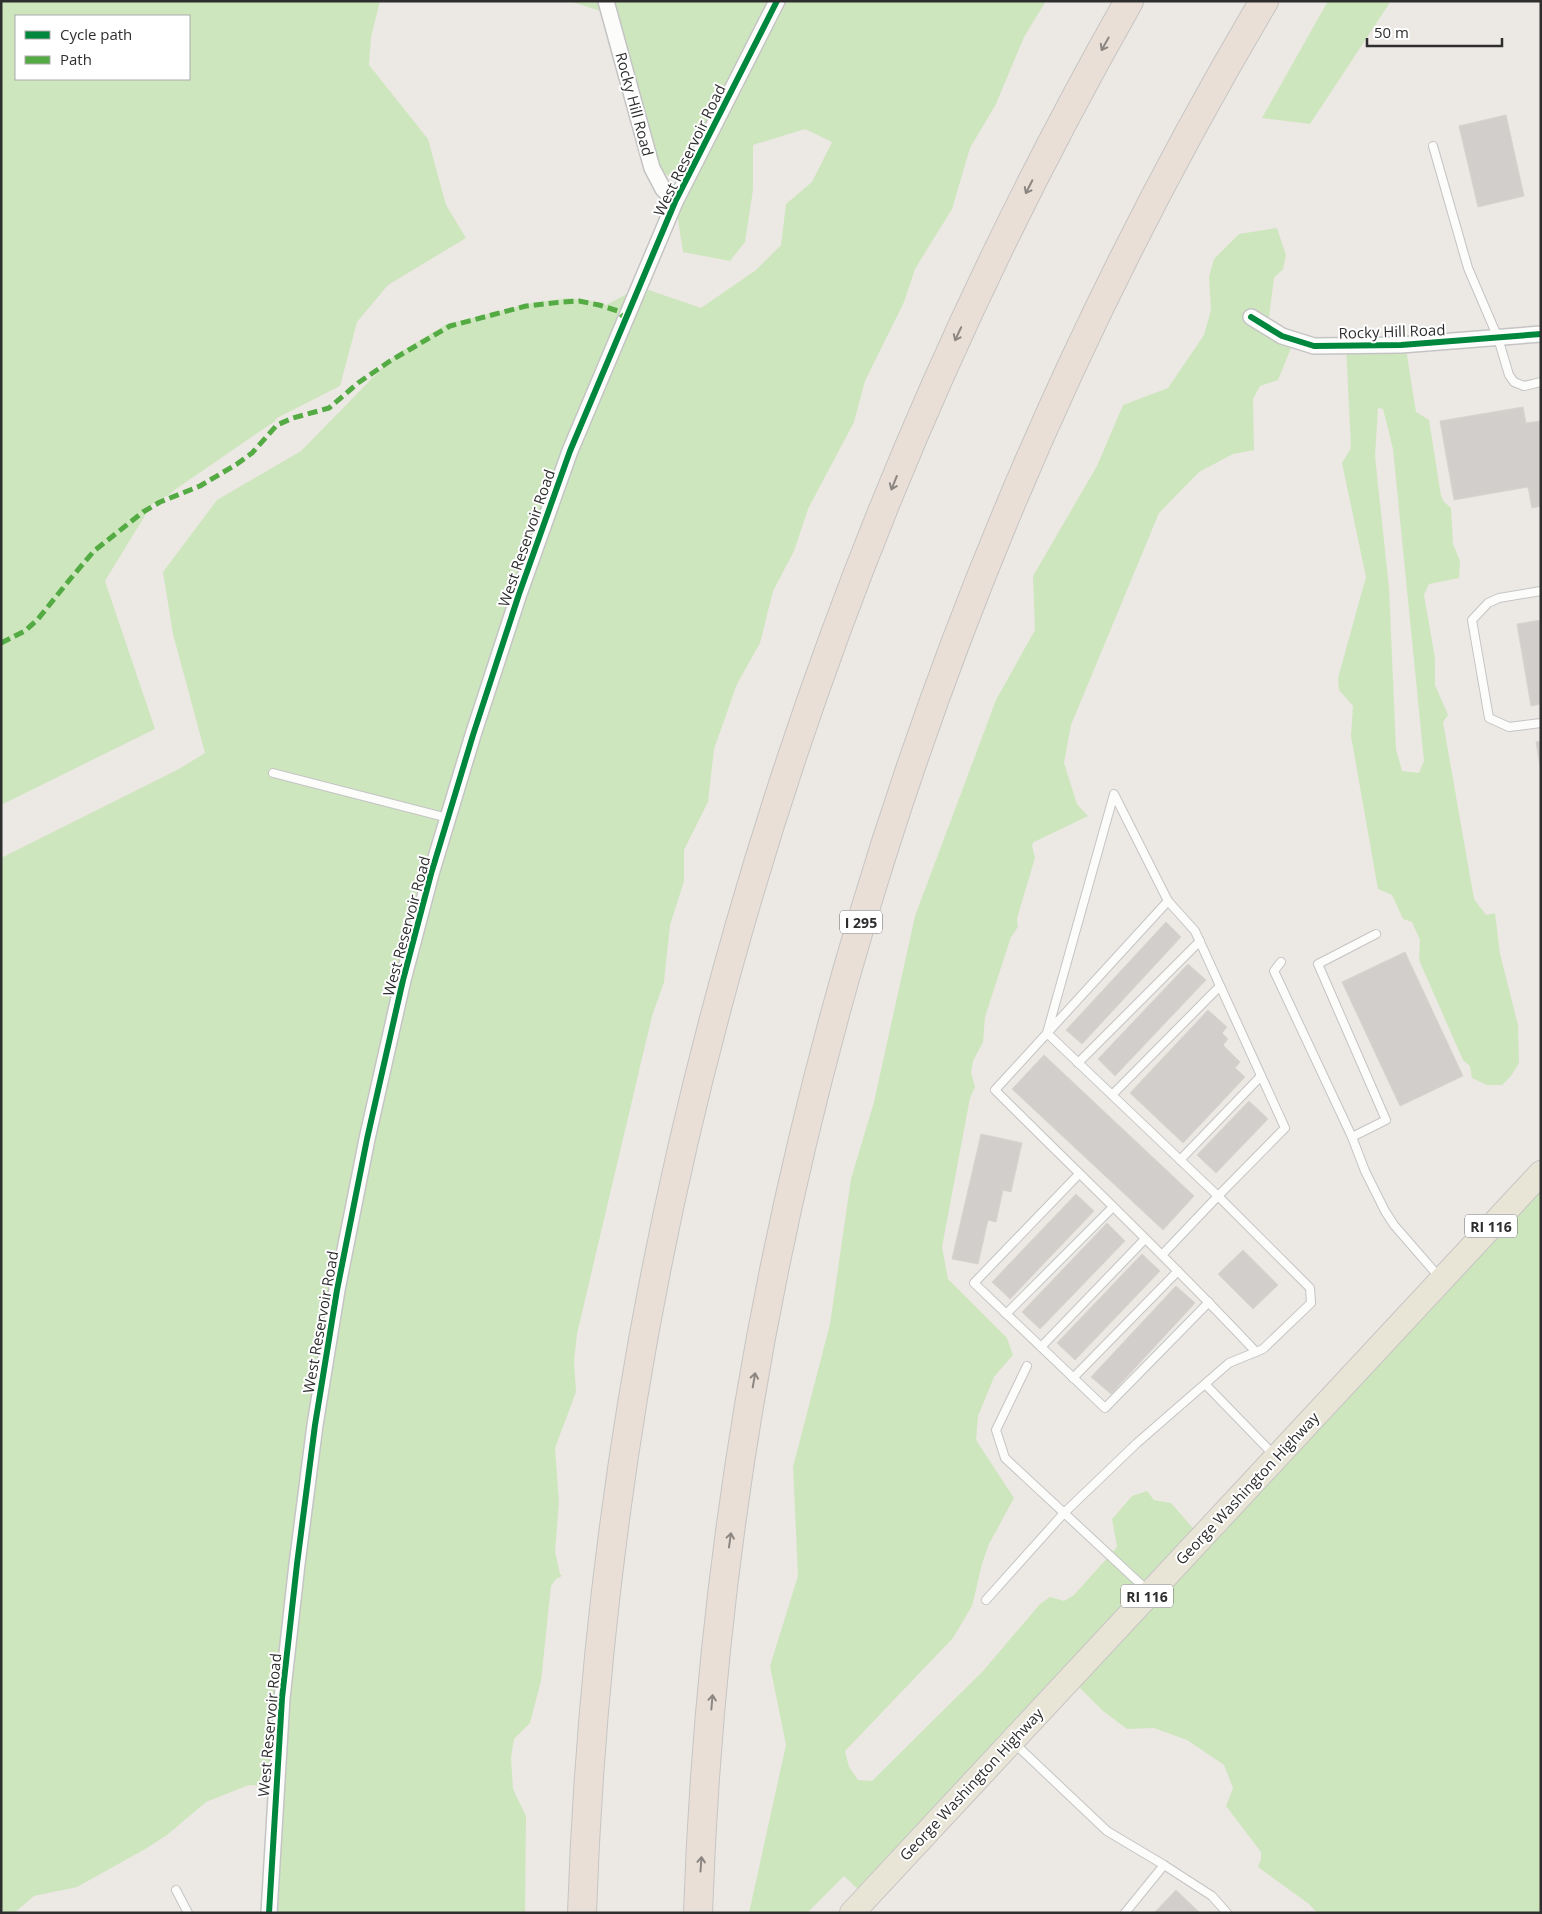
<svg xmlns="http://www.w3.org/2000/svg" width="1542" height="1914" font-family="'Open Sans',sans-serif">
<style>
.green{fill:#cee6be;fill-rule:evenodd}
.building{fill:#d1cecb;stroke:#d7d4d0}
.lines{fill:none;stroke-linecap:round;stroke-linejoin:round}
.service-casing{stroke:#c5c4c5;stroke-width:10}
.minor-casing{stroke:#c5c4c5;stroke-width:18}
.primary-casing{stroke:#c6c5c4;stroke-width:26}
.motorway-casing{stroke:#c6c5c4;stroke-width:30}
.service{stroke:#fcfcfb;stroke-width:8}
.minor{stroke:#fcfcfb;stroke-width:15}
.primary{stroke:#e8e4d6;stroke-width:24}
.motorway{stroke:#eadfd6;stroke-width:28}
.quiet{stroke:#54ab44;stroke-width:5;stroke-dasharray:10 5;stroke-linecap:butt}
.cycleway-casing{stroke:#fff;stroke-width:9}
.cycleway{stroke:#00873e;stroke-width:6}
.oneway{stroke:#8c8682}
.labels{text-anchor:middle;dominant-baseline:central;stroke-width:4;stroke-linejoin:round;paint-order:stroke}
.shield{fill:#fff;stroke:#6d6d6d;stroke-width:1}
.shield-label{font-size:14px;font-weight:bold;fill:#2e2e2e}
.street-label{font-size:15px;fill:#2e2e2e;stroke:#fff}
</style>
<rect width="100%" height="100%" fill="#ece8e4"/>
<g class="green">
<path d="M1,1H380L371,37L369,65L428,139L446,205L466,238L388,285L357,322L340,386L277,418L275,421L173,491L170,494L152,504L105,581L155,729L1,805ZM189,16V79H16V16Z"/>
<path d="M569,1H1046L1024,37L996,104L970,148L952,209L915,269L904,302L865,381L854,422L808,509L794,551L773,591L760,643L737,684L714,749L708,802L684,850V881L670,925L664,982L652,1016L577,1334L574,1361L576,1392L555,1448L559,1502L555,1551L560,1574L562,1576L556,1579L551,1586L541,1681L530,1723L514,1739L511,1758L513,1789L526,1816L525,1913H266L275,1786L249,1785L206,1802L167,1835L147,1848L77,1887L34,1896L14,1913H1V858L179,769L205,753L173,634L163,572L217,500L301,451L395,355L447,324L533,303L568,298L592,301L606,305L640,287L701,308L756,270L781,245L786,204L812,182L832,142L805,129L753,145V190L745,242L730,261L683,252L677,213L683,182L655,170L610,14Z"/>
<path d="M1328,1H1391L1310,124L1262,118Z"/>
<path d="M1277,228L1286,255L1283,269L1274,278L1268,325L1293,343L1278,380L1260,386L1253,399L1254,450L1233,454L1199,472L1159,513L1071,725L1064,763L1077,804L1088,816L1034,842L1032,845L1035,858L1017,918L1018,927L1011,937L985,1017L983,1042L973,1061L971,1072L975,1087L970,1098L942,1247L948,1279L1007,1338L1013,1355L994,1377L978,1416L976,1440L1014,1498L989,1544L982,1564L972,1606L953,1638L845,1751L849,1767L858,1780L872,1781L983,1671L1040,1604L1050,1597L1064,1601L1074,1595L1117,1547L1112,1519L1132,1496L1147,1491L1154,1500L1171,1503L1200,1536L1541,1175V1913H1317L1309,1904L1258,1867L1261,1859V1852L1226,1806L1233,1788L1224,1765L1187,1740L1154,1728L1127,1729L1103,1711L1073,1681L866,1897L844,1876L807,1913H749L786,1745L770,1666L798,1576L793,1467L830,1324L851,1179L874,1102L915,916L996,700L1035,630L1033,576L1097,466L1123,405L1168,388L1204,335L1211,310L1209,277L1214,259L1239,234Z"/>
<path d="M1405,343L1416,412L1429,420L1441,496L1444,502L1451,508L1453,544L1460,561L1459,578L1429,584L1424,595L1435,658V685L1448,715L1443,722L1474,899L1486,915L1495,913L1500,954L1518,1025L1519,1063L1511,1076L1502,1085H1487L1472,1078L1470,1066L1463,1060L1419,960L1420,940L1412,922L1403,919L1392,895L1378,889L1351,736L1353,706L1339,690L1338,678L1366,577L1342,463L1351,448L1346,345ZM1378,408L1383,409L1393,449L1424,761L1419,773L1402,771L1396,749L1389,588L1375,456Z"/>
</g>
<g class="building">
<path d="M1506,115L1524,196L1478,207L1459,126Z"/>
<path d="M1523,407L1526,423L1541,421V506L1532,508L1528,487L1454,500L1440,421Z"/>
<path d="M1541,620V704L1531,706L1517,624Z"/>
<path d="M1541,741V772L1536,742Z"/>
<path d="M1166,922L1181,937L1082,1044L1066,1030Z"/>
<path d="M1405,952L1463,1076L1400,1106L1342,982Z"/>
<path d="M1188,964L1206,980L1115,1076L1098,1059Z"/>
<path d="M1208,1010L1227,1027L1222,1033L1228,1039L1223,1045L1240,1062L1235,1068L1245,1077L1183,1143L1130,1093Z"/>
<path d="M1044,1055L1194,1196L1163,1230L1012,1089Z"/>
<path d="M1249,1101L1268,1119L1216,1173L1197,1155Z"/>
<path d="M981,1134L1022,1143L1011,1192L1003,1190L996,1222L988,1220L978,1264L952,1259Z"/>
<path d="M1076,1194L1094,1211L1010,1299L992,1282Z"/>
<path d="M1107,1223L1125,1241L1040,1329L1022,1312Z"/>
<path d="M1243,1250L1278,1285L1253,1309L1218,1274Z"/>
<path d="M1142,1254L1160,1271L1075,1360L1057,1343Z"/>
<path d="M1176,1286L1195,1303L1111,1394L1091,1377Z"/>
<path d="M1176,1890L1200,1913H1154Z"/>
</g>
<g class="lines">
<g class="service-casing">
<g id="service">
<path d="M1433,146L1468,268L1498,338L1509,375L1514,382L1524,386L1541,382"/>
<path d="M1541,591L1499,598L1488,603L1472,620L1489,718L1509,727L1541,723"/>
<path d="M273,773L448,818"/>
<path d="M1281,962L1274,971L1352,1137L1365,1171L1385,1211L1394,1225L1440,1278"/>
<path d="M1078,1063L1200,941"/>
<path d="M1112,1095L1220,986"/>
<path d="M1352,1137L1386,1120L1318,964L1376,934"/>
<path d="M1180,1160L1261,1076"/>
<path d="M1079,1174L974,1283L1105,1408L1209,1302"/>
<path d="M1162,1255L1218,1196L1047,1033L1114,794L1168,901L995,1090C1082,1177 1172,1262 1256,1352"/>
<path d="M1006,1314L1113,1207"/>
<path d="M1041,1347L1145,1239"/>
<path d="M1027,1366L996,1430L1005,1458L1148,1591"/>
<path d="M1073,1378L1178,1271"/>
<path d="M1205,1384L1275,1456"/>
<path d="M986,1600L1064,1513L1137,1443L1229,1363L1263,1349L1311,1303L1310,1288L1218,1196L1285,1128L1195,931L1168,901"/>
<path d="M1013,1742L1107,1831L1164,1865L1212,1896L1227,1913"/>
<path d="M176,1890L188,1913"/>
<path d="M1125,1913L1164,1865"/>
</g>
</g>
<g class="minor-casing">
<g id="minor">
<path d="M606,1L652,168L663,189L675,202"/>
<path d="M1251,317L1282,336L1314,346L1401,345L1541,334"/>
<path d="M269,1913L282,1698L297,1564L315,1425L337,1290L367,1139L403,980L431,874L473,735L519,594L570,451L675,202L777,1"/>
</g>
</g>
<g class="primary-casing">
<path id="primary" d="M852,1913L1541,1173"/>
</g>
<g class="motorway-casing">
<g id="motorway">
<path d="M582,1913C605,1243 798,584 1129,1"/>
<path d="M698,1913C721,1241 922,579 1264,1"/>
</g>
</g>
<use href="#service" class="service"/>
<use href="#minor" class="minor"/>
<use href="#primary" class="primary"/>
<use href="#motorway" class="motorway"/>
<path class="quiet" d="M1,643L25,631L38,619L71,578L94,551L143,512L160,502L200,486L237,464L252,453L277,425L293,418L329,408L358,383L390,361L450,326L526,306L562,302L579,301L599,305L618,311L625,319"/>
<g class="cycleway-casing">
<g id="cycleway">
<path d="M1251,317L1282,336L1314,346L1401,345L1541,334"/>
<path d="M269,1913L282,1698L297,1564L315,1425L337,1290L367,1139L403,980L431,874L473,735L519,594L570,451L675,202L777,1"/>
</g>
</g>
<use href="#cycleway" class="cycleway"/>
</g>
<defs><path id="oneway-shaft" d="M-6 0H5M1.5-3L5.5 0L1.5 3" fill="none" stroke-width="1.6" stroke-linecap="round" stroke-linejoin="round" transform="scale(1.25)"/></defs>
<g class="oneway">
<use href="#oneway-shaft" transform="translate(1105 44) rotate(119)"/>
<use href="#oneway-shaft" transform="translate(1029 187) rotate(117)"/>
<use href="#oneway-shaft" transform="translate(958 334) rotate(115)"/>
<use href="#oneway-shaft" transform="translate(894 483) rotate(112)"/>
<use href="#oneway-shaft" transform="translate(754 1380) rotate(-80)"/>
<use href="#oneway-shaft" transform="translate(730 1540) rotate(-82)"/>
<use href="#oneway-shaft" transform="translate(712 1702) rotate(-85)"/>
<use href="#oneway-shaft" transform="translate(701 1864) rotate(-86)"/>
</g>
<g class="labels">
<g class="shield">
<rect x="840" y="910.5" width="42" height="23" rx="4"/>
<rect x="1465" y="1214.5" width="52" height="23" rx="4"/>
<rect x="1121" y="1584.5" width="52" height="23" rx="4"/>
</g>
<g class="shield-label">
<text x="861" y="922">I 295</text>
<text x="1491" y="1226">RI 116</text>
<text x="1147" y="1596">RI 116</text>
</g>
<g class="street-label">
<text transform="translate(635 104) rotate(75)">Rocky Hill Road</text>
<text transform="translate(689 150) rotate(-64)">West Reservoir Road</text>
<text transform="translate(1392 331) rotate(-2)">Rocky Hill Road</text>
<text transform="translate(526 538) rotate(-71)">West Reservoir Road</text>
<text transform="translate(406 926) rotate(-75)">West Reservoir Road</text>
<text transform="translate(320 1322) rotate(-80)">West Reservoir Road</text>
<text transform="translate(1247 1488) rotate(-47)">George Washington Highway</text>
<text transform="translate(269 1725) rotate(-85)">West Reservoir Road</text>
<text transform="translate(971 1784) rotate(-47)">George Washington Highway</text>
</g>
</g>
<rect width="1542" height="1914" fill="none" stroke="#2e2e2e" stroke-width="5"/>
<rect x="15" y="15" width="175" height="65" fill="#ffffff" stroke="#ababab"/>
<rect x="25" y="31" width="25" height="8" fill="#00873e" stroke="#ababab"/>
<text x="60" y="40" font-size="15" fill="#2e2e2e">Cycle path</text>
<rect x="25" y="56" width="25" height="8" fill="#54ab44" stroke="#ababab"/>
<text x="60" y="65" font-size="15" fill="#2e2e2e">Path</text>
<path d="M1367 38v8h135v-8" fill="none" stroke="#2e2e2e" stroke-width="2.5"/>
<text x="1374" y="38" font-size="15" fill="#2e2e2e" stroke="#ffffff" stroke-width="4" paint-order="stroke">50 m</text>
</svg>
